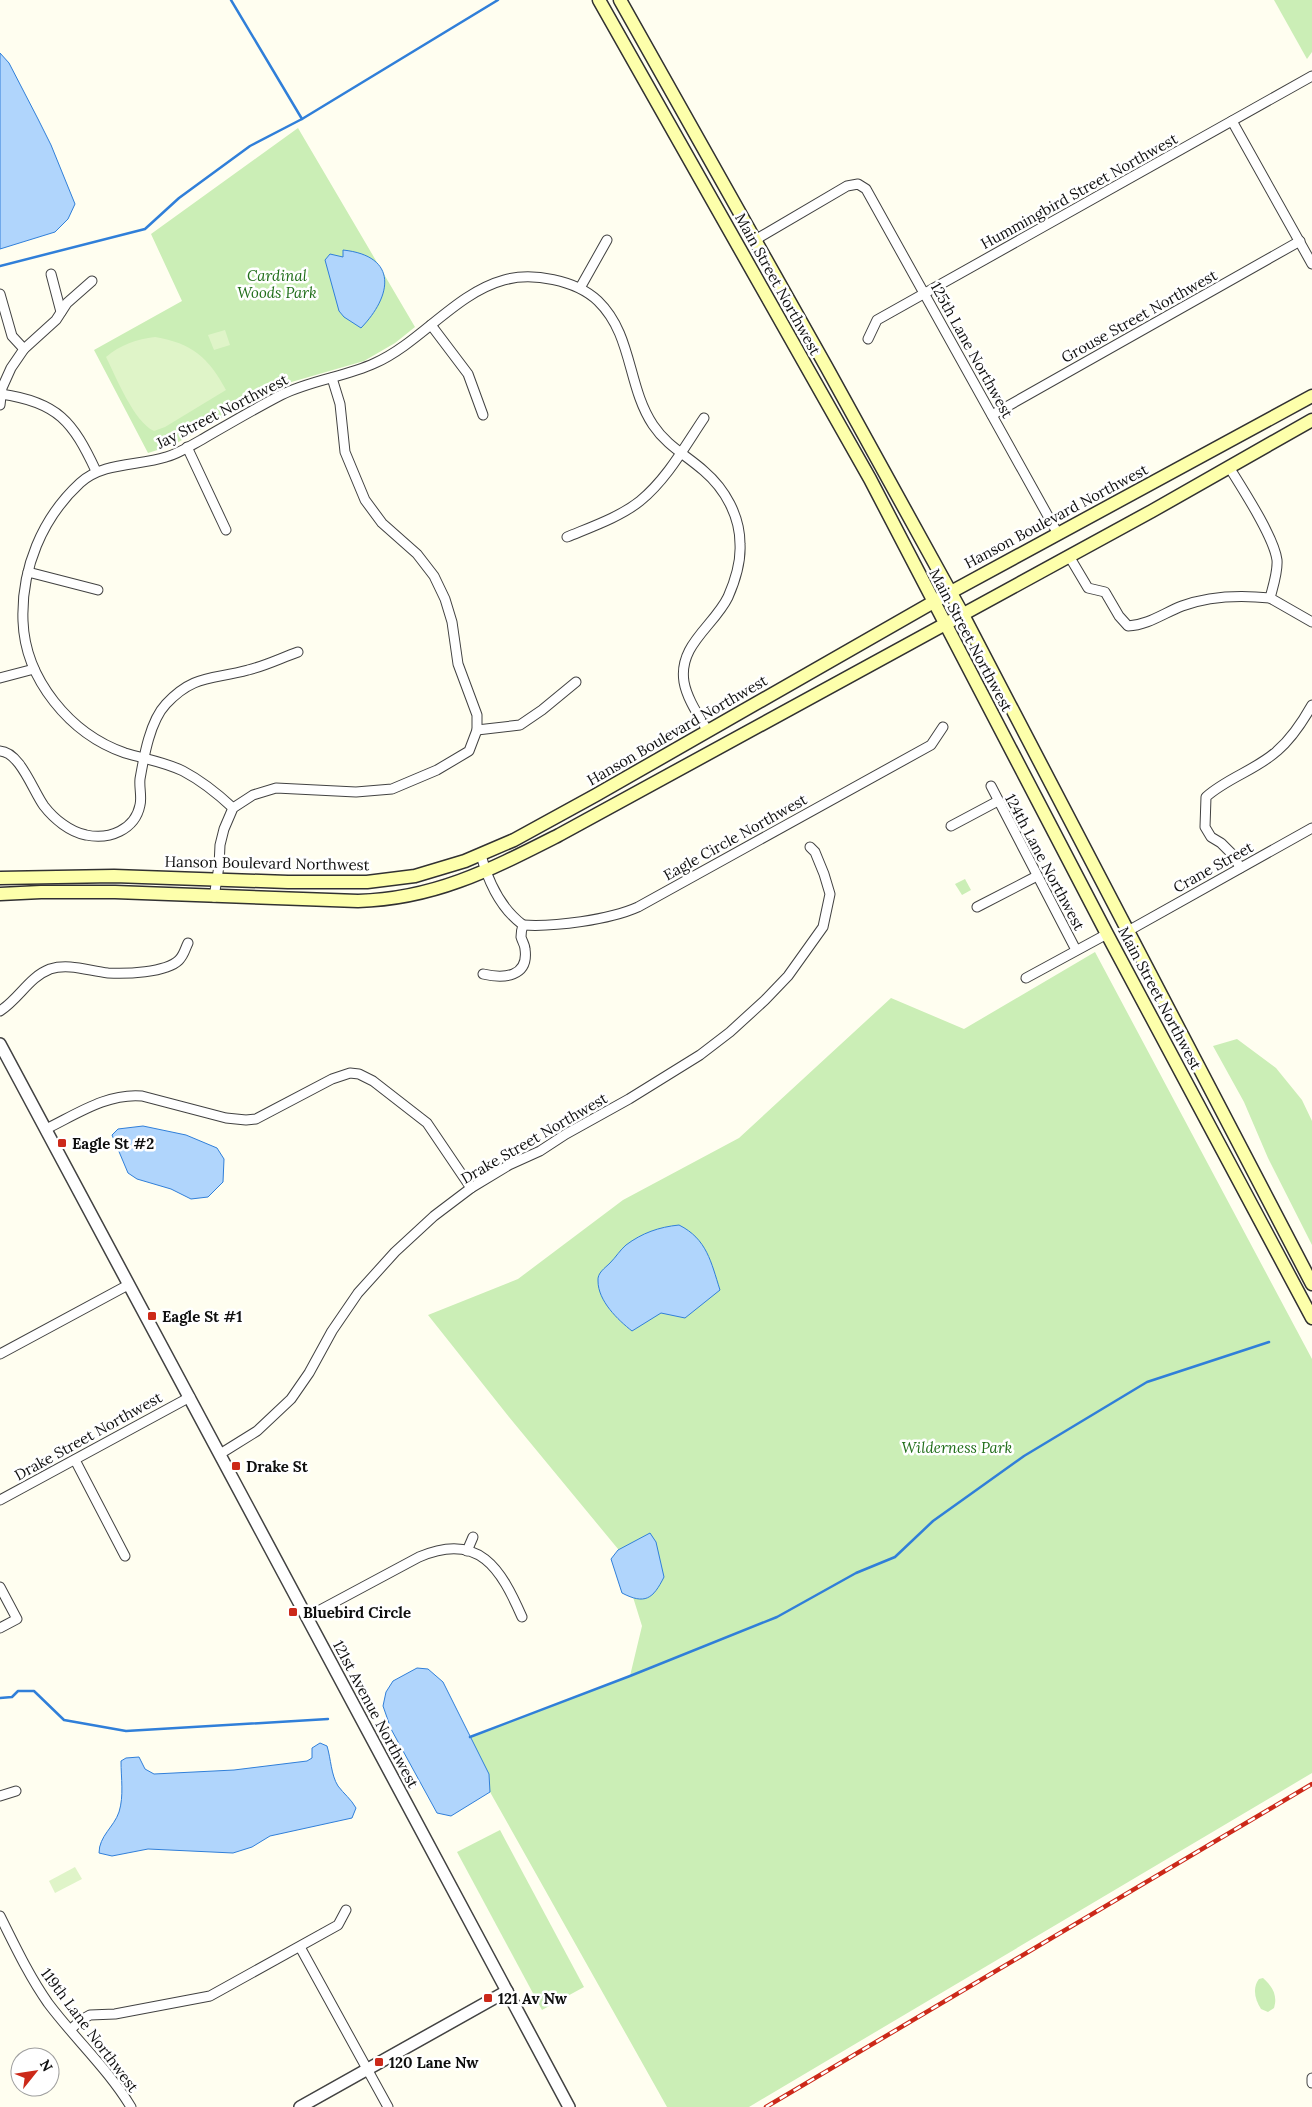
<svg xmlns="http://www.w3.org/2000/svg" width="1312" height="2107" font-family="Lora,serif">
<style>
.green{fill:#cbeeb6}
.pitch{fill:#dff4c8}
.water{fill:#b0d5fc;stroke:#307fd9}
.lines{fill:none;stroke-linecap:round;stroke-linejoin:round}
.stream{stroke:#307fd9;stroke-width:2.5}
.minor-casing{stroke:#424242;stroke-width:11}
.tertiary-casing{stroke:#424242;stroke-width:14}
.secondary-casing{stroke:#313131;stroke-width:15}
.minor{stroke:#fff;stroke-width:9}
.tertiary{stroke:#fff;stroke-width:11}
.secondary{stroke:#fdffab;stroke-width:12}
.rail-casing{stroke:#cc2919;stroke-width:4.5}
.rail{stroke:#fff;stroke-width:2.5;stroke-dasharray:8;stroke-linecap:butt}
.poi-dot{fill:#cc2919;stroke:#fff;stroke-width:2}
.labels{text-anchor:middle;dominant-baseline:central;stroke-width:5;stroke-linejoin:round;paint-order:stroke}
.street-label{font-size:15px;fill:#0f0f0f;stroke:#fff}
.park-label{font-size:15px;font-style:italic;fill:#1f6d18;stroke:#fff}
.poi-label{font-size:15px;font-weight:bold;fill:#0f0f0f;stroke:#fff;text-anchor:start}
</style>
<rect width="100%" height="100%" fill="#fffef0"/>
<g class="green">
<path d="M1274,0H1312V52L1307,59Z"/>
<path d="M298,128L415,327L395,343L364,361L288,383L247,404L173,445L148,453L94,350L182,301L151,234Z"/>
<path d="M965,879L971,890L962,895L955,884Z"/>
<path d="M1095,952L1312,1359V1773L749,2107H667L490,1792L471,1737L630,1676L642,1626L618,1549L509,1417L428,1315L518,1279L623,1200L739,1138L891,998L964,1029Z"/>
<path d="M1237,1039L1276,1068L1302,1100L1312,1121V1245L1268,1158L1244,1102L1213,1046Z"/>
<path d="M500,1830L584,1987L542,2010L457,1852Z"/>
<path d="M1263,1978C1272,1986 1278,1995 1274,2008L1268,2012L1261,2009C1255,2000 1252,1988 1259,1979Z"/>
</g>
<g class="pitch">
<path d="M225,330L230,345L214,350L208,335Z"/>
<path d="M155,337C192,343 209,358 226,390L165,427L154,431C134,422 116,377 106,357C120,345 137,339 155,337Z"/>
<path d="M75,1867L82,1879L55,1893L49,1881Z"/>
</g>
<g class="water">
<path d="M0,53L9,63L38,119L51,145L75,204L68,219L55,232L0,249Z"/>
<path d="M343,250C399,256 392,296 361,328L344,317L339,311L325,260L330,254L343,257Z"/>
<path d="M143,1126L186,1135L217,1148L224,1159L223,1182L208,1197L191,1199L171,1189L137,1179L128,1173L112,1135L118,1129Z"/>
<path d="M679,1225C707,1239 711,1262 720,1290L685,1318L661,1313L632,1331C618,1320 598,1301 598,1281C597,1273 605,1268 610,1263C616,1257 620,1250 626,1245C642,1233 659,1227 679,1225Z"/>
<path d="M650,1533L656,1542L664,1577C653,1599 645,1605 622,1593L611,1559L618,1550Z"/>
<path d="M417,1668L428,1669L443,1682L489,1774L490,1792L451,1816L437,1813L391,1729L383,1706L386,1692L393,1681Z"/>
<path d="M320,1743L327,1746C331,1759 331,1775 338,1786C344,1794 351,1799 356,1808L352,1818L270,1836L252,1847L233,1853L148,1849L112,1856L99,1853C99,1836 114,1827 119,1812C124,1796 121,1778 121,1761L126,1758L139,1757L145,1769L154,1774L234,1770L307,1761L312,1758V1748Z"/>
</g>
<g class="lines">
<g class="stream">
<path d="M231,0L302,119"/>
<path d="M0,266L145,229L179,198L250,146L302,119L498,0"/>
<path d="M0,1698L12,1697L18,1691H34L64,1720L126,1731L328,1719"/>
<path d="M470,1737L630,1676L777,1617L856,1573L895,1557L933,1521L1024,1456L1147,1382L1269,1342"/>
</g>
<g class="minor-casing">
<g id="minor">
<path d="M1232,121L1312,264"/>
<path d="M755,240L847,186L858,184L866,189L1058,534"/>
<path d="M51,274L61,312"/>
<path d="M580,288L607,240"/>
<path d="M0,294L12,336L24,349"/>
<path d="M431,325L468,374L483,415"/>
<path d="M868,339L877,320L1312,76"/>
<path d="M1,394C58,402 73,422 96,471"/>
<path d="M0,405L2,388L11,368L24,349L56,320L67,303L92,281"/>
<path d="M992,415L1300,241"/>
<path d="M187,447L226,530"/>
<path d="M1229,467C1242,488 1274,537 1277,560C1278,572 1273,586 1270,598L1312,622"/>
<path d="M567,537C591,527 620,517 640,501C667,479 685,446 704,418"/>
<path d="M1069,556L1088,588L1105,592L1119,616L1128,626C1148,625 1164,613 1182,606C1209,596 1241,595 1270,598"/>
<path d="M28,572L98,590"/>
<path d="M0,678L34,669"/>
<path d="M477,730L520,725L542,710L576,682"/>
<path d="M0,751C20,752 33,791 44,806C54,819 70,832 86,835C109,840 135,830 140,805C142,797 139,787 140,779C144,756 150,721 166,704C194,674 212,680 248,670C265,666 281,658 298,652"/>
<path d="M991,786L1076,950"/>
<path d="M233,808C218,794 202,781 183,771C165,762 145,759 125,753C70,734 25,679 23,621C21,569 42,518 80,483C103,462 138,466 166,457C178,454 190,446 201,440C227,425 254,409 281,395C311,380 345,377 375,363C420,343 456,293 504,280C532,272 576,280 598,301C633,335 627,386 653,425C667,446 686,455 704,471C725,489 740,516 740,544C741,561 735,581 728,597C714,626 678,645 684,682C687,699 699,716 707,730"/>
<path d="M951,826L998,801"/>
<path d="M481,855C488,881 500,908 523,925C522,928 521,934 521,937C522,941 525,945 525,949C529,977 504,979 483,974"/>
<path d="M1240,868L1234,856L1221,843L1211,837L1205,827L1206,797C1227,778 1256,770 1277,751C1291,739 1303,721 1312,705"/>
<path d="M214,897L219,866L220,845L224,829L233,808L253,795L276,788L356,792L392,789L437,770L469,751L477,730V715L458,664L452,622L445,599L434,576L417,554L382,523L365,500L345,452L340,404L332,378"/>
<path d="M977,907L1037,876"/>
<path d="M523,925C554,927 609,920 638,907L931,745L943,727"/>
<path d="M1128,931L1312,828"/>
<path d="M1026,978L1107,934"/>
<path d="M0,1011C19,999 29,977 50,969C69,963 89,971 108,973C125,974 166,973 179,960C184,955 185,949 188,943"/>
<path d="M46,1129C77,1114 107,1093 142,1096L226,1118L246,1120L256,1119L332,1079L350,1073L359,1074L373,1081L427,1123L471,1188"/>
<path d="M0,1354L128,1285"/>
<path d="M220,1454L257,1431L291,1399L309,1373L332,1331L358,1293L395,1252L434,1216L471,1188L509,1165L540,1151L566,1134L629,1099L700,1055L730,1032L765,1000L788,976L823,927L830,894L824,874L815,852L810,847"/>
<path d="M75,1460L125,1556"/>
<path d="M0,1500L190,1397"/>
<path d="M467,1551L473,1537"/>
<path d="M0,1587L17,1619L0,1628"/>
<path d="M307,1617L419,1557C479,1531 501,1569 522,1617"/>
<path d="M0,1796L16,1791"/>
<path d="M0,1916C15,1946 29,1976 48,2003C75,2039 108,2069 131,2107"/>
<path d="M300,1947L388,2107"/>
<path d="M71,2029L81,2020L90,2015L115,2014L210,1996L338,1925L346,1910"/>
<path d="M1312,2078V2083"/>
</g>
</g>
<g class="tertiary-casing">
<g id="tertiary">
<path d="M0,1044L569,2107"/>
<path d="M300,2107L507,1991"/>
</g>
</g>
<g class="secondary-casing">
<g id="secondary">
<path d="M599,0L870,479L1107,934L1312,1318"/>
<path d="M620,0L827,368L962,613L1312,1284"/>
<path d="M0,878L114,876L288,882H367L415,876L465,861L514,840L596,795L951,592L1312,396"/>
<path d="M0,894L41,892H115L358,901C435,899 492,869 559,835L1152,511L1312,420"/>
</g>
</g>
<use href="#minor" class="minor"/>
<use href="#tertiary" class="tertiary"/>
<use href="#secondary" class="secondary"/>
<g class="rail-casing">
<path id="rail" d="M766,2107L1312,1784"/>
</g>
<use href="#rail" class="rail"/>
</g>
<g class="poi-dot">
<rect x="57" y="1138" width="10" height="10" rx="2.5"/>
<rect x="147" y="1311" width="10" height="10" rx="2.5"/>
<rect x="231" y="1461" width="10" height="10" rx="2.5"/>
<rect x="288" y="1607" width="10" height="10" rx="2.5"/>
<rect x="483" y="1993" width="10" height="10" rx="2.5"/>
<rect x="374" y="2057" width="10" height="10" rx="2.5"/>
</g>
<g class="labels">
<g class="street-label">
<text transform="translate(1079 191) rotate(-29)">Hummingbird Street Northwest</text>
<text transform="translate(778 284) rotate(61)">Main Street Northwest</text>
<text transform="translate(1139 316) rotate(-29)">Grouse Street Northwest</text>
<text transform="translate(972 350) rotate(61)">125th Lane Northwest</text>
<text transform="translate(222 411) rotate(-27)">Jay Street Northwest</text>
<text transform="translate(1056 516) rotate(-28)">Hanson Boulevard Northwest</text>
<text transform="translate(971 640) rotate(62)">Main Street Northwest</text>
<text transform="translate(677 730) rotate(-30)">Hanson Boulevard Northwest</text>
<text transform="translate(735 837) rotate(-29)">Eagle Circle Northwest</text>
<text transform="translate(1045 862) rotate(62)">124th Lane Northwest</text>
<text transform="translate(267 863) rotate(1)">Hanson Boulevard Northwest</text>
<text transform="translate(1213 867) rotate(-29)">Crane Street</text>
<text transform="translate(1160 998) rotate(62)">Main Street Northwest</text>
<text transform="translate(534 1138) rotate(-30)">Drake Street Northwest</text>
<text transform="translate(88 1436) rotate(-29)">Drake Street Northwest</text>
<text transform="translate(376 1714) rotate(62)">121st Avenue Northwest</text>
<text transform="translate(90 2030) rotate(53)">119th Lane Northwest</text>
</g>
<g class="park-label">
<text x="277" y="275">Cardinal<tspan x="277" dy="17">Woods Park</tspan></text>
<text x="957" y="1447">Wilderness Park</text>
</g>
<g class="poi-label">
<text x="72" y="1143">Eagle St #2</text>
<text x="162" y="1316">Eagle St #1</text>
<text x="246" y="1466">Drake St</text>
<text x="303" y="1612">Bluebird Circle</text>
<text x="498" y="1998">121 Av Nw</text>
<text x="389" y="2062">120 Lane Nw</text>
</g>
</g>
<g transform="translate(35 2072) rotate(60)"><circle r="24" fill="#ffffff" stroke="#9f9f9f"/>
<path d="M0-4L9 19L0 12L-9 19Z" fill="#cc2919"/>
<text y="-8" font-size="14" font-weight="bold" text-anchor="middle" fill="#0f0f0f">N</text>
</g>
</svg>
